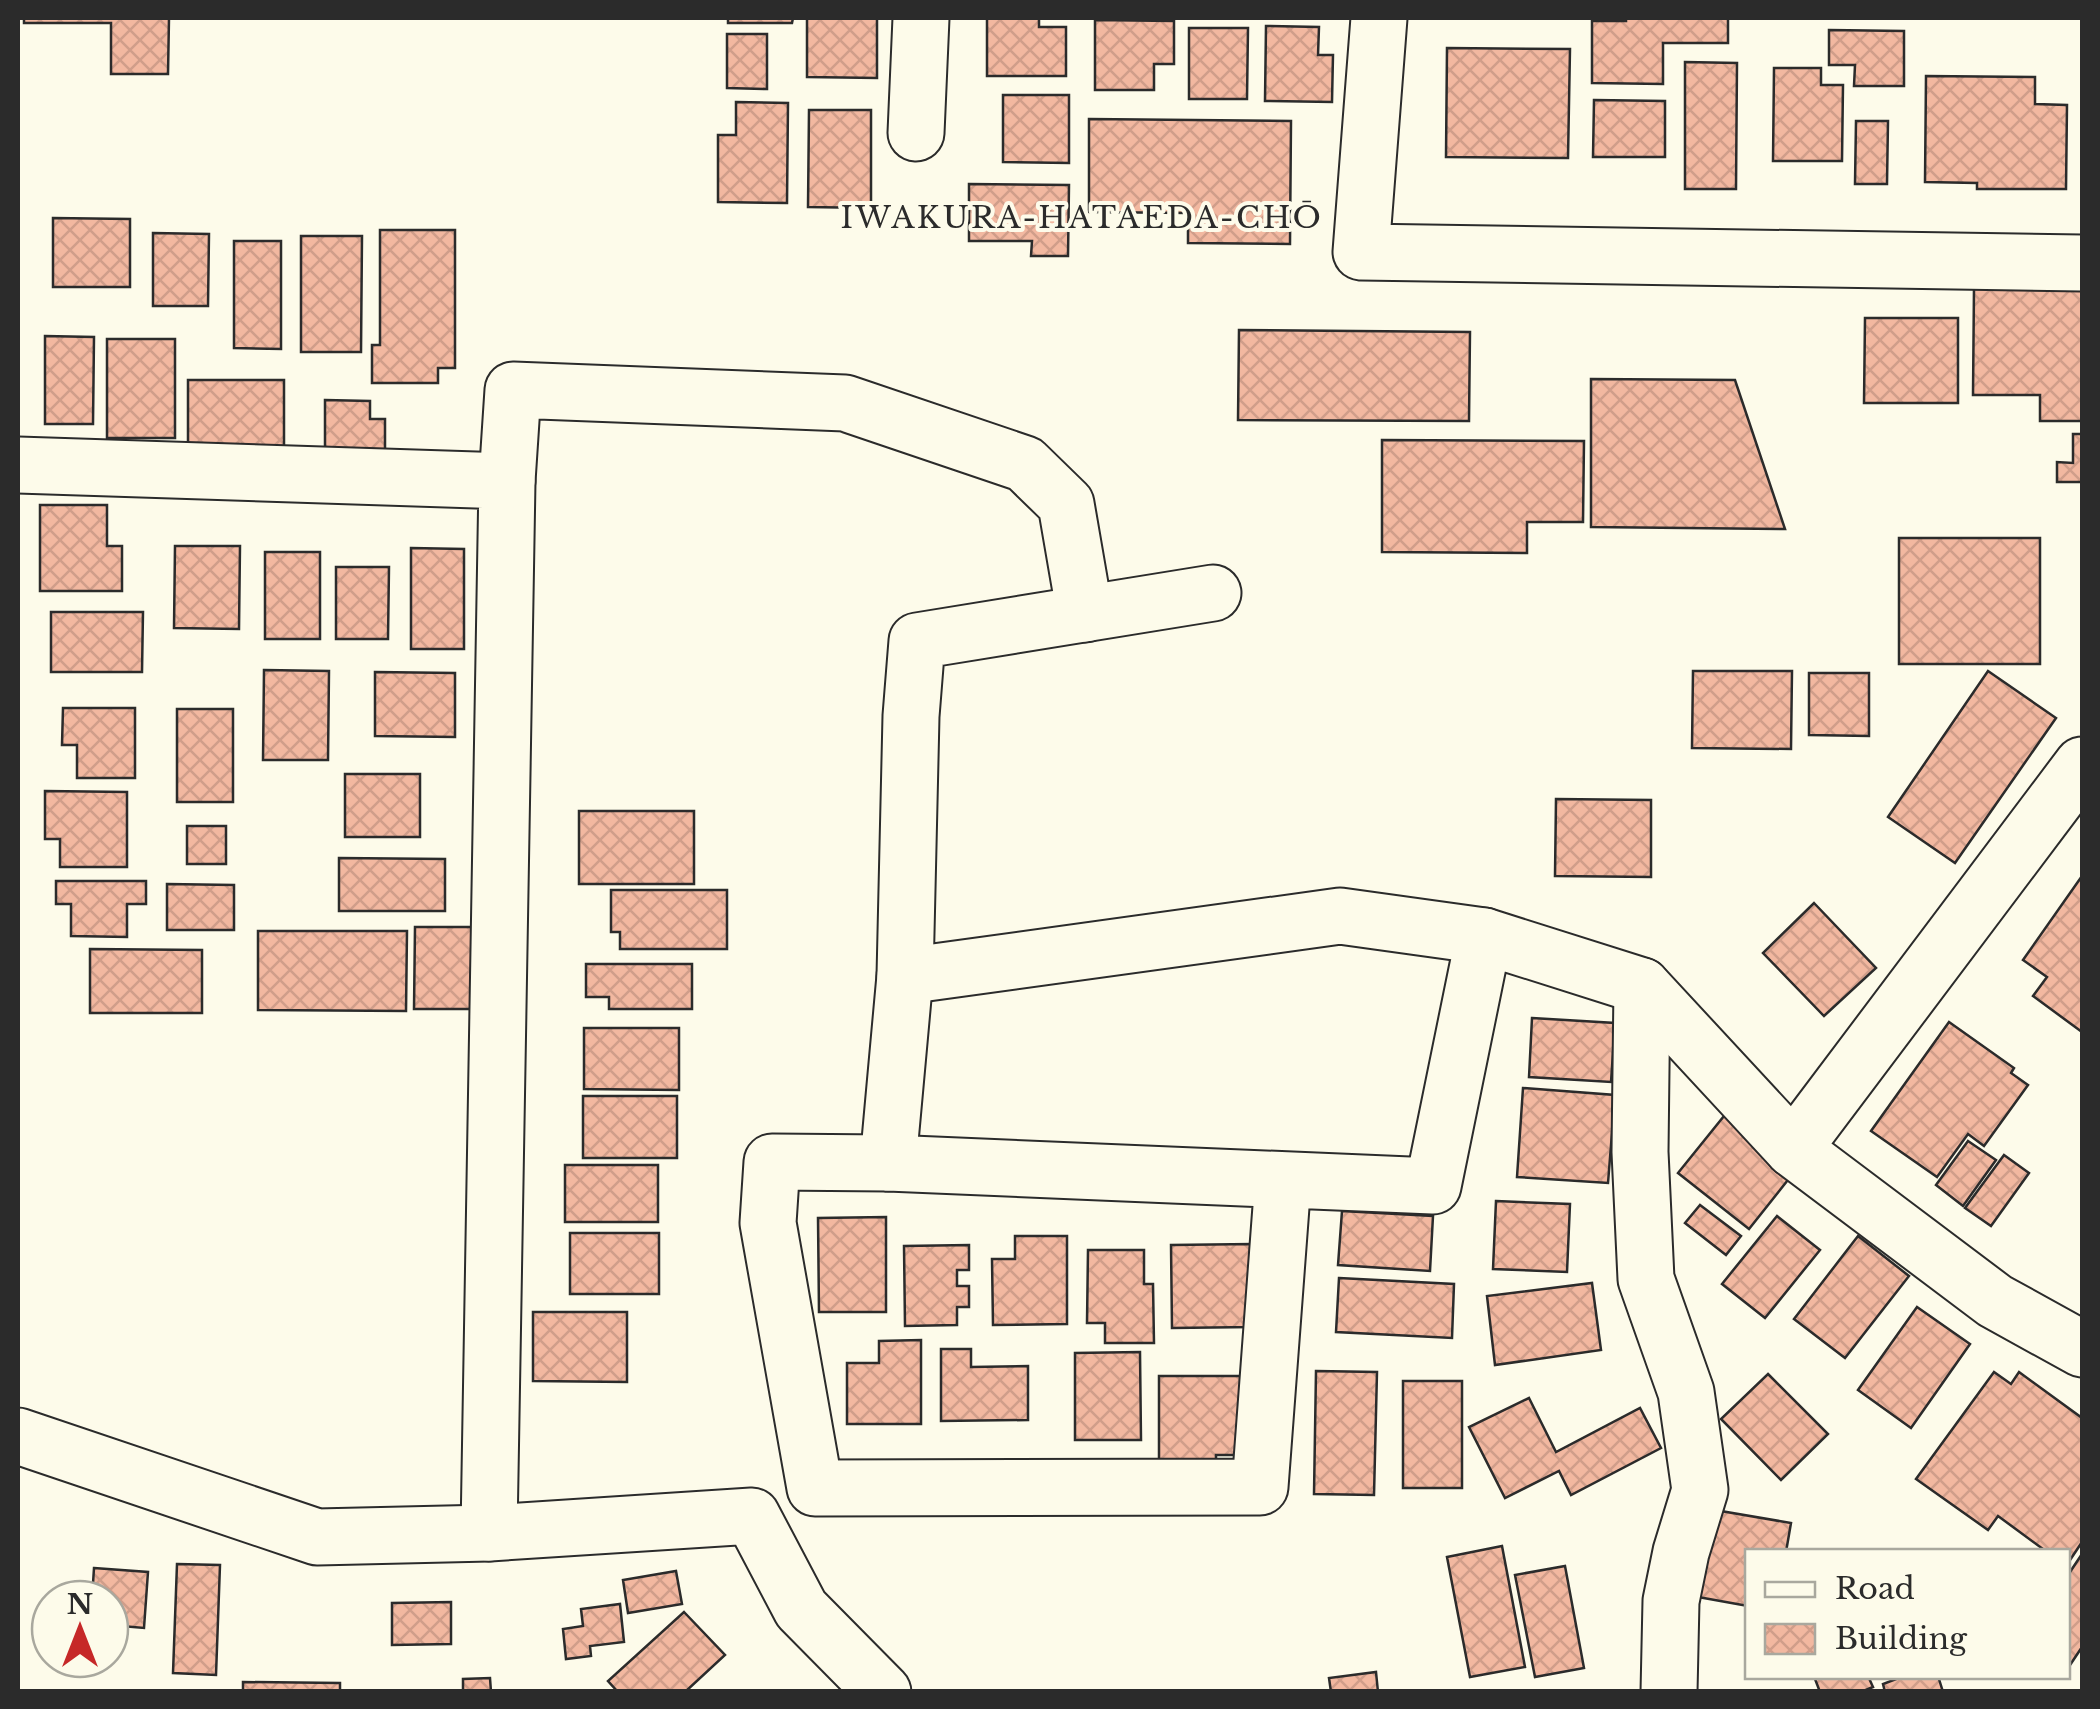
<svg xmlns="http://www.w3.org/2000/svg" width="2100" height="1709" font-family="'Libre Baskerville',serif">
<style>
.building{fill:url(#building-cross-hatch);stroke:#2b2b2b;stroke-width:2.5}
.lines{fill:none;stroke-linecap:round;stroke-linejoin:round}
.minor-casing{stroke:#2b2b2b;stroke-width:59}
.minor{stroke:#fdfbea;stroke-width:55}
.labels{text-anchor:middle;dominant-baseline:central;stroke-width:8;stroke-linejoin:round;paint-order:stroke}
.neighbourhood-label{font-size:30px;letter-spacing:2.5px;fill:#2b2b2b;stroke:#fdfbea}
</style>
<defs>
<pattern id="building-cross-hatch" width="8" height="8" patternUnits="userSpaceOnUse" patternTransform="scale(2.5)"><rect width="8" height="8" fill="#f2b8a0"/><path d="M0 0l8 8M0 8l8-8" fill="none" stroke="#d09e8a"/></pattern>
</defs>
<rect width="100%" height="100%" fill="#fdfbea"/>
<g class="building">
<path d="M24,18H169L168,74H111V23H24Z"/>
<path d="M728,18H793L792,23H728Z"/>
<path d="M807,18H877V78L807,77Z"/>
<path d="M987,18H1039V27H1066V76H987Z"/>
<path d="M1626,18H1728V43H1663V84L1592,83V21H1626Z"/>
<path d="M1095,20L1174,21V64H1154V90H1095Z"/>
<path d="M1266,26L1319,27L1318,55H1333L1332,102L1265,101Z"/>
<path d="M1189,28H1248L1247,99H1189Z"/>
<path d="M1829,30L1904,31V86H1854L1855,65H1829Z"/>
<path d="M727,34H767V89L727,88Z"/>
<path d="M1447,48L1570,49L1568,158L1446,157Z"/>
<path d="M1685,62L1737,63L1736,189H1685Z"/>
<path d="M1774,68H1821V85H1843L1842,161H1773Z"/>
<path d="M1926,76L2035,77V104L2067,105L2066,189H1977V183L1925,182Z"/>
<path d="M1003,95H1069V163L1003,162Z"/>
<path d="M1594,100L1665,101V157H1593Z"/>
<path d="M736,102L788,103L787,203L718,202V135H736Z"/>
<path d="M809,110H871V208L808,207Z"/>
<path d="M1089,119L1291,121L1290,244L1188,243V213L1089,212Z"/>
<path d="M1856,121H1888L1887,184H1855Z"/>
<path d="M969,184L1069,185L1068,256H1031L1032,241H969Z"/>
<path d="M53,218L130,219V287H53Z"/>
<path d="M380,230H455V368H438V383H372V345H380Z"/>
<path d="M153,233L209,234L208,306H153Z"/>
<path d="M301,236H362L361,352H301Z"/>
<path d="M234,241H281V349L234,348Z"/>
<path d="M1974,287L2082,288V421H2040V395H1973Z"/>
<path d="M1865,318H1958V403H1864Z"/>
<path d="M1239,330L1470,332L1469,421L1238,420Z"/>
<path d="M45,336L94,337L93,424H45Z"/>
<rect x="107" y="339" width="68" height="99"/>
<path d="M1591,379L1735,380L1785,529L1591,527Z"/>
<rect x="188" y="380" width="96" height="79"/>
<path d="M325,400L370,401V419H385V459H325Z"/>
<path d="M2073,434H2082V482H2057V462L2073,463Z"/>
<path d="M1382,440L1584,441L1583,522H1527V553L1382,552Z"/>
<path d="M40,505H107V546H122V591H40Z"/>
<rect x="1899" y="538" width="141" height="126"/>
<path d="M175,546H240L239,629L174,628Z"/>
<path d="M411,548L464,549V649H411Z"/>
<rect x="265" y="552" width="55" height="87"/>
<path d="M336,567H389L388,639H336Z"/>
<path d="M51,612H143L142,672H51Z"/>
<path d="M264,670L329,671L328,760H263Z"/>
<path d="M1693,671H1792L1791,749L1692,748Z"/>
<path d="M1988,671L2056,718L1955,863L1888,817Z"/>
<path d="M375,672L455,673V737L375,736Z"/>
<path d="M1809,673H1869V736L1809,735Z"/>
<path d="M63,708H135V778H77V745H62Z"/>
<rect x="177" y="709" width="56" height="93"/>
<rect x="345" y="774" width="75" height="63"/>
<path d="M45,791L127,792V867H60V839H45Z"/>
<path d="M1556,799L1651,800V877L1555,876Z"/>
<rect x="579" y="811" width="115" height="73"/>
<rect x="187" y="826" width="39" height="38"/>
<path d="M339,858L445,859V911H339Z"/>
<path d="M2082,876V1032L2033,996L2047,977L2023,960Z"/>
<path d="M56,881H146V904H127V937L71,936V904H56Z"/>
<path d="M167,884L234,885V930H167Z"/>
<path d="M611,890H727V949H620V932H611Z"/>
<path d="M1814,903L1876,968L1824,1016L1763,953Z"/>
<path d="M415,927H474V1009H414Z"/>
<path d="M258,931H407L406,1011L258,1010Z"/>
<path d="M90,949L202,950V1013H90Z"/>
<path d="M586,964H692V1009H609V997H586Z"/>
<path d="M1532,1018L1615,1023L1611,1082L1529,1077Z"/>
<path d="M1949,1022L2014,1068L2011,1073L2028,1085L1984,1146L1968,1134L1937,1177L1871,1131Z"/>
<path d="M584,1028H679V1090L584,1089Z"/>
<path d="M1523,1088L1615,1095L1608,1183L1517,1177Z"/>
<rect x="583" y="1096" width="94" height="62"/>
<path d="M1724,1116L1795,1171L1749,1229L1678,1173Z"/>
<path d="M1968,1141L1996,1160L1963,1206L1936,1185Z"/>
<path d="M2004,1155L2029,1173L1991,1226L1965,1208Z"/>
<rect x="565" y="1165" width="93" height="57"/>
<path d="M1496,1201L1570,1204L1567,1272L1493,1269Z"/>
<path d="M1700,1205L1741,1236L1726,1255L1685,1223Z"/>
<path d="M1342,1211L1433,1216L1430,1271L1338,1265Z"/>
<path d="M1777,1216L1820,1250L1765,1318L1722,1284Z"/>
<path d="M886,1217V1312H819L818,1218Z"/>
<rect x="570" y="1233" width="89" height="61"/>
<path d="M1015,1236H1067V1324L993,1325L992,1259H1015Z"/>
<path d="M1858,1236L1909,1276L1845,1358L1794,1319Z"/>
<path d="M1252,1244L1253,1327L1172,1328L1171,1245Z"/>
<path d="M969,1245V1270H957V1286H969V1307H957V1325L905,1326L904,1246Z"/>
<path d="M1088,1250H1144V1284H1153L1154,1343H1105V1323H1087Z"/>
<path d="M1339,1278L1454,1284L1452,1338L1336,1332Z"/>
<path d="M1592,1283L1601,1350L1495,1365L1487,1296Z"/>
<path d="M1917,1307L1970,1344L1911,1428L1858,1390Z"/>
<path d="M533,1312H627V1382L533,1381Z"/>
<path d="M921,1340V1424H847V1363H879V1341Z"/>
<path d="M941,1349H971V1367L1028,1366V1420L941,1421Z"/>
<path d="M1140,1352L1141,1440H1075V1353Z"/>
<path d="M1316,1371L1377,1372L1374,1495L1314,1494Z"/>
<path d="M1994,1372L2011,1384L2019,1372L2082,1418V1542L2068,1563V1552H2047L1998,1516L1988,1530L1916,1479Z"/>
<path d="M1768,1374L1828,1434L1781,1480L1721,1419Z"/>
<path d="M1159,1376H1243L1244,1455H1216V1472L1159,1473Z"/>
<rect x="1403" y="1381" width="59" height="107"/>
<path d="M1529,1398L1556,1452L1640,1408L1661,1448L1571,1495L1559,1471L1505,1498L1469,1427Z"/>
<path d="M1715,1510L1791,1523L1786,1552H1748V1606L1698,1597Z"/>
<path d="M1502,1546L1525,1667L1470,1677L1447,1557Z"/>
<path d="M2082,1554V1647L2068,1668V1575Z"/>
<path d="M177,1564L220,1565L216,1675L173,1673Z"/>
<path d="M1565,1566L1584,1668L1535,1677L1515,1575Z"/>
<path d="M94,1568L148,1572L144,1628L110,1625V1599H92Z"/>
<path d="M676,1571L682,1604L628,1613L623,1580Z"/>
<path d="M451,1602V1644L392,1645V1603Z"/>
<path d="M620,1604L624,1642L590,1646L591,1656L566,1659L563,1629L583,1626L581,1609Z"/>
<path d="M684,1612L725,1655L685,1692H618L608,1681Z"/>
<path d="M1376,1672L1378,1692H1331L1329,1678Z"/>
<path d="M1823,1676H1868L1873,1687L1861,1692H1820L1815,1679Z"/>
<path d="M1904,1676H1938L1943,1692H1885L1883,1684Z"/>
<path d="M490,1678L491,1692H463V1679Z"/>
<path d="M243,1682L340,1683V1692H243Z"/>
</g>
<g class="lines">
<g class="minor-casing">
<g id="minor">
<path d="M1379,18L1361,252L2082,263"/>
<path d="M916,133L921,18"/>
<path d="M18,465L507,481L489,1533"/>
<path d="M507,481L513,390L845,403L1025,464L1066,504L1085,614"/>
<path d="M2082,765L1793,1149L1995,1301L2082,1349"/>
<path d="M905,976L1340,916L1484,936"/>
<path d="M1642,986L1640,1152L1646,1279L1686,1392L1700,1490L1681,1552L1671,1601L1669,1692"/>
<path d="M888,1163L905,976L911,716L917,641L1213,593"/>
<path d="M1283,1180L1260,1487L815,1488L768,1223L772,1162L888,1163L1433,1186L1484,936L1642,986L1793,1149"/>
<path d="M18,1436L317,1537L489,1533L752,1516L801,1609L883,1692"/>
</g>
</g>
<use href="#minor" class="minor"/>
</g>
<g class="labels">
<g class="neighbourhood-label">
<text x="1082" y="217">IWAKURA-HATAEDA-CHŌ</text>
</g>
</g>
<rect width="2100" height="1709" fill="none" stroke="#2b2b2b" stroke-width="40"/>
<rect x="1745" y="1549" width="325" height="130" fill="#fdfbea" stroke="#a9a89e" stroke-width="2.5"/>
<rect x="1765" y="1582" width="50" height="15" fill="#fdfbea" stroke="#a9a89e" stroke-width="2.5"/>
<text x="1835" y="1599" font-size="30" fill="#2b2b2b">Road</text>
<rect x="1765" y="1624" width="50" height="30" fill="url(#building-cross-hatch)" stroke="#a9a89e" stroke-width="2.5"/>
<text x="1835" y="1649" font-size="30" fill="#2b2b2b">Building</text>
<g transform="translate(80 1629)"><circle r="48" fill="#fdfbea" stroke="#a9a89e" stroke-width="2.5"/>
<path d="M0-8L18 38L0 25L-18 38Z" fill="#c62828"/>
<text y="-15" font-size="28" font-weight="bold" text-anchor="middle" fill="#2b2b2b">N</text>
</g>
</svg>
